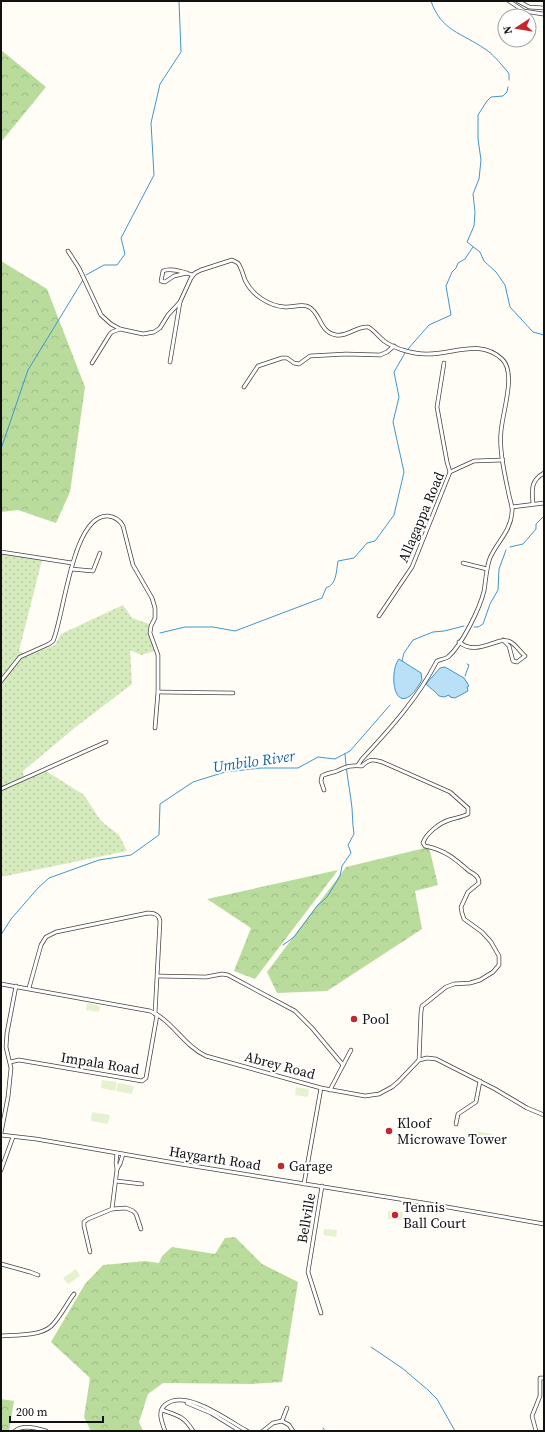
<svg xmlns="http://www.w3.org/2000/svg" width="545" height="1432" font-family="'Source Serif 4',serif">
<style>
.grass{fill:url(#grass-dots)}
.forest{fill:url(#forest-crowns)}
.pitch{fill:#e6f2cf}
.water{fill:#b9e0f7;stroke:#3f96cf}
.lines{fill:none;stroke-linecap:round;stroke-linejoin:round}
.stream{stroke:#3f96cf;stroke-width:1}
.street-casing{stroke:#444;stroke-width:4.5}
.street{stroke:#fff;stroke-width:3}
.poi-dot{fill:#c4262e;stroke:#fff;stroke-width:1.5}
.labels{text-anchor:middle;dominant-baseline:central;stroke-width:4;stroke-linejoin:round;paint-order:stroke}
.street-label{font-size:14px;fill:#111;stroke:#fff}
.poi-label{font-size:14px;fill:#111;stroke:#fff;text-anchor:start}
.water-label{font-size:15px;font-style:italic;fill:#1768a6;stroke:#fff}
</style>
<defs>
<pattern id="grass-dots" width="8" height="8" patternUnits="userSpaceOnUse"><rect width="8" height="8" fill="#d5ebbd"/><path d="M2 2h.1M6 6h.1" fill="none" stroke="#b6c8a1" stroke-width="1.8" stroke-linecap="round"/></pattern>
<pattern id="forest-crowns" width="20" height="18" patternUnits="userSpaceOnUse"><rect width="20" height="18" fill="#b9dc9c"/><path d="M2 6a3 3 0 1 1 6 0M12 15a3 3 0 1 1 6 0" fill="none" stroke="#9ebc85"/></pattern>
</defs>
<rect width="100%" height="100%" fill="#fffdf5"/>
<path class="grass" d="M1,553L42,560L19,651L29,655L55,645L61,634L123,605L132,618L149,624C148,634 151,642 155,651L141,655L130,650L132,684L77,726L23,771L24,777L27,779L46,771L84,795L101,821L119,835L127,851L1,877Z"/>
<g class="forest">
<path d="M1,50L46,87L1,142Z"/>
<path d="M1,261L47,289L85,387L70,492L56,523L18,510L1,512Z"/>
<path d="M429,847L438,885L415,891L422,929L327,991L277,993L267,972L346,867Z"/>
<path d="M338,870L255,979L234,971L251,928L207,899Z"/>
<path d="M235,1237L262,1264L298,1282L282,1382L252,1384L163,1383L148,1394L139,1422L143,1431H91L84,1417L90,1378L51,1342L85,1284L103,1265L145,1261L159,1263L162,1256L172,1247L215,1254L225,1238Z"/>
<path d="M1,1399L14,1401L9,1431H1Z"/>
</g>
<g class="pitch">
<path d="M87,1003L100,1006L99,1012L86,1010Z"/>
<path d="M102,1080L117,1082L115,1091L101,1088Z"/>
<path d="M118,1083L134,1086L132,1094L116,1091Z"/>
<path d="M296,1087L309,1089L308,1097L295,1095Z"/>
<path d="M92,1112L110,1115L108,1124L91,1121Z"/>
<path d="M475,1131L492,1134L490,1143L474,1139Z"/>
<path d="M388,1211L403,1212L402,1220L388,1219Z"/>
<path d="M324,1229L337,1230L336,1237L323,1235Z"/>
<path d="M76,1269L80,1276L68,1284L63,1278Z"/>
</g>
<g class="water">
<path d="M399,659L421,673L422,680C419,685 415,692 410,696C392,709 390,669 399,659Z"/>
<path d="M445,667L464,678L469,686L467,687L468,691L455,698L450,697L449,695L444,697L439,696C435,691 431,689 426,684L440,668Z"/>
</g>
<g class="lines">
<g class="stream">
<path d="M431,1C441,31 462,33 485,49C493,54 500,63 507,71L509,74V80"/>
<path d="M508,87L507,92L503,96L491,97L487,101L478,115V139L481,160L479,179L473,194L475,212L474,226L467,242L480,252L484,261L496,272L505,285L510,307L533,332L544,335"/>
<path d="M86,275L104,265H117L125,254L121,238L154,175L151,123L160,84L181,52L179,1"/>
<path d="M408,349L429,325L451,315L446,286L452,272L456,268L458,263L465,259L473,247"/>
<path d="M1,449L28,370L83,280"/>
<path d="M510,547L523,544L536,529V524L544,516"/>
<path d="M474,627H478L483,624L490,604L498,590L499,569L506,550"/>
<path d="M160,633L185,627H213L235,631L322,598L326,588C337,584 336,572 338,561L354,558L367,543L375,541L394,515L404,472L393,422L399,397L394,372L405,353"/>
<path d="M402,661L404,653L413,640L433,632L444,631L464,626"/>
<path d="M465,676L469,665L467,664"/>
<path d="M1,935L11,919L38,888L49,878L99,860L131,855L159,835L160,804L193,782L225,772L261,768H298L318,757L335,759L350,751L390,705"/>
<path d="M283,945L294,937L317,906L327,897L340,876L342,866L351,853L348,845L354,834C352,823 353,811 351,800C349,785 346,770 345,754"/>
<path d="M371,1347L402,1368L428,1390L437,1399L455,1431"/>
<path d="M323,1428L325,1431"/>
</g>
<g class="street-casing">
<g id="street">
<path d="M509,1L524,11L543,14"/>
<path d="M518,1L529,7L544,8"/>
<path d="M68,251L79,268L101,315L111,324L120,329L143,334L154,332L160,328L168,315L180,302"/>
<path d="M187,273L174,276L165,282L161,281L163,271C171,267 185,273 193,275"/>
<path d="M170,362L180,302L191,278L195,273L201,270L232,260L238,263C242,269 243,275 245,280C252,295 269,306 285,307C292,308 302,303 309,307C321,313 319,332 336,335C348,337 356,326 368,327C374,330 378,336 384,341C395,349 413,354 426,354C452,355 479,338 502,359C517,373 502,413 501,432C499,450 505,476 509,495C510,501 513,506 512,512C511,531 497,542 490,558C486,568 486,580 484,591C480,608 462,645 448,657C445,659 441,659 437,661C418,698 390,729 362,759L358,765"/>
<path d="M92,363L110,334L112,332L120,329"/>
<path d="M444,363L437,407L447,462L450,472"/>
<path d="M244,387L258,366L282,358H287L294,363L299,364L310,356L346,354L380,355L387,352L394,346"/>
<path d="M533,504C532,490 530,481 544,473"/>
<path d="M512,507L544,503"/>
<path d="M1,552L72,563"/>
<path d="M463,563L487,569"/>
<path d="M71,569L93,571L100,553"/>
<path d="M379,616L412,567L450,472L474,461L503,460"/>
<path d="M459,642C472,653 486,645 500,641C513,638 516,648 525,656L517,662L513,661L509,646L503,640"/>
<path d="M1,681L20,657L49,644L53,641C64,617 72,514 108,516C115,517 120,520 123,526L133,565L152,598L155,608V618L151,626L150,633L158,655V692L155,728"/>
<path d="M158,692L233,693"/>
<path d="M1,789L106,742"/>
<path d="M324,790L321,781L322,776C326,773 332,773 337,771C347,766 352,765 362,766C369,759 373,759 382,762L450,792L468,808V814C462,817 455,818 449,820C440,823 426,833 423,843L425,846C445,850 454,858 469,871C474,874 479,876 479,883L468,892L461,907L462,913L464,919L482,932L491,942L499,956V965L493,972L480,980L470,983L454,984L446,987L426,1003L422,1006L421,1012L419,1060"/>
<path d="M158,976L206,977L222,974L228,975L295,1011L312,1028L343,1065"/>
<path d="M1,984L150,1011C172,1020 184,1046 206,1056L321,1088L365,1096L379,1094L392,1087L398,1082L419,1060L427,1058L436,1059L495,1089L527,1108L544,1115"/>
<path d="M29,988L41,945L46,937L56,932L148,913C154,913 159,914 160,921L155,1014"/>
<path d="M10,1062L19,1060L142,1081L146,1078L157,1015"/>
<path d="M330,1090L351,1050"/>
<path d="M456,1124L458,1114L476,1102L480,1081"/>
<path d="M1,1133L8,1097L11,1068L6,1047L7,1033L16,986"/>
<path d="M1,1135L36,1139L181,1164L430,1204L544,1224"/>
<path d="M117,1169L120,1164L123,1154"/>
<path d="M1,1170L13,1137"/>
<path d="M116,1181L142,1184"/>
<path d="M304,1184L321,1088"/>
<path d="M112,1209L117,1169L116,1163L117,1153"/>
<path d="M90,1252L84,1226V1222L88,1219L112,1209L126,1208L133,1211L136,1214L141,1229"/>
<path d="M1,1264L30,1272L38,1275"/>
<path d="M321,1313L308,1272L322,1186"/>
<path d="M1,1336C14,1335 40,1336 50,1327C58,1321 67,1303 74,1294"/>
<path d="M187,1403L211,1413L240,1431"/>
<path d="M162,1410C177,1415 184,1416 193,1431"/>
<path d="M282,1421L287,1408"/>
<path d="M15,1431C23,1424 37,1428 46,1431"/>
<path d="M165,1431C162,1422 157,1412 165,1405C185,1387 230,1422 247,1431"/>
<path d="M263,1431L273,1423L282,1421L289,1425L293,1431"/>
<path d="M536,1431L532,1416L540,1396V1378H544"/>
</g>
</g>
<use href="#street" class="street"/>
</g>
<g class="poi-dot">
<circle cx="354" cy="1019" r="4"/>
<circle cx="389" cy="1131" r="4"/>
<circle cx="281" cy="1166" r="4"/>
<circle cx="395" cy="1215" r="4"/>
</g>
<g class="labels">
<g class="street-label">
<text transform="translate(421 517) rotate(-67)">Allagappa Road</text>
<text transform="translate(100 1063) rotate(9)">Impala Road</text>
<text transform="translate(280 1065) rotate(15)">Abrey Road</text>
<text transform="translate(215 1158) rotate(9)">Haygarth Road</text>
<text transform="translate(306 1218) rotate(-80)">Bellville</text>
</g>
<g class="poi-label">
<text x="362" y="1019">Pool</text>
<text x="397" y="1123">Kloof<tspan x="397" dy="16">Microwave Tower</tspan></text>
<text x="289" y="1166">Garage</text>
<text x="403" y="1207">Tennis<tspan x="403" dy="16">Ball Court</tspan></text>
</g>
<g class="water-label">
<text transform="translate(254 761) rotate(-8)">Umbilo River</text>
</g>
</g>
<rect width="545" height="1432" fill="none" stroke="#111111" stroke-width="4"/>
<g transform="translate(517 28) rotate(258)"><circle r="19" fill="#ffffff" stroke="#a0a0a0"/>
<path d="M0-3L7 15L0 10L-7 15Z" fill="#c4262e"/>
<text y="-6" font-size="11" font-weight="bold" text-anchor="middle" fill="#111111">N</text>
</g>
<path d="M10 1416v6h93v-6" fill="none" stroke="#111111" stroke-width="2"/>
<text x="16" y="1416" font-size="12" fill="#111111" stroke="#ffffff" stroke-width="3" paint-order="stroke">200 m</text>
</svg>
